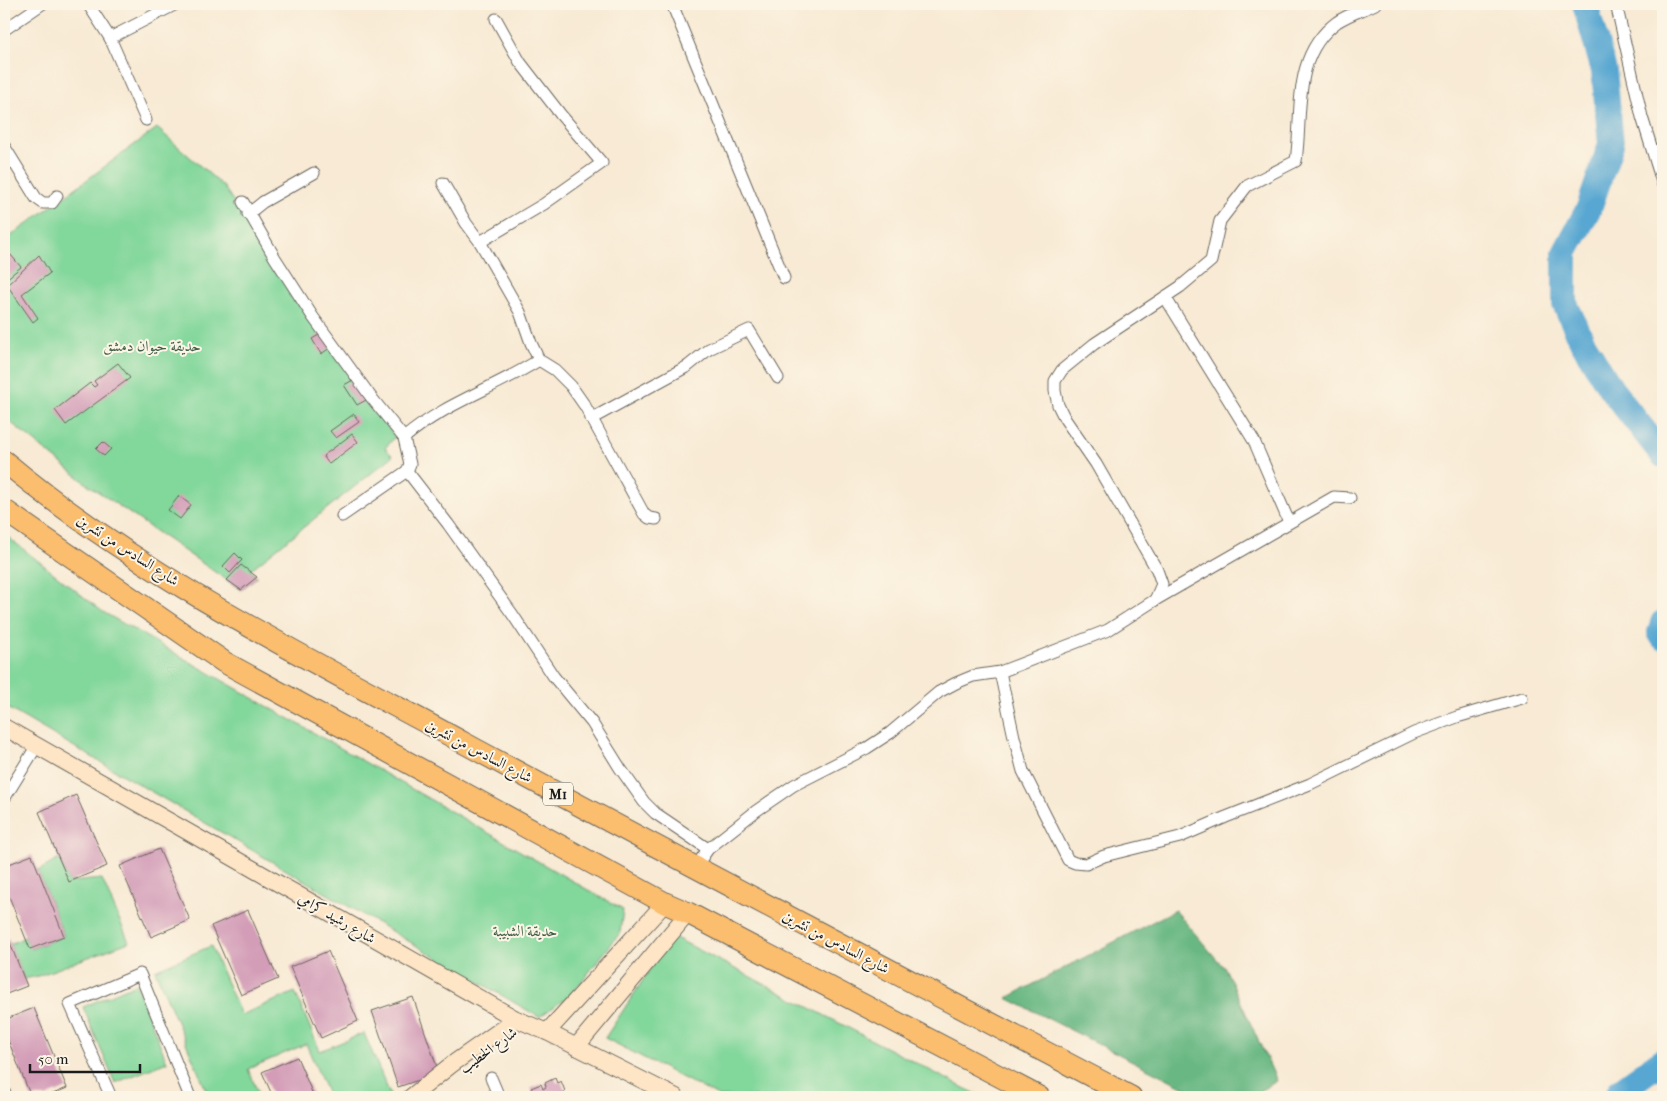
<svg xmlns="http://www.w3.org/2000/svg" width="1667" height="1101" font-family="'IM FELL French Canon',Amiri,serif">
<style>
.green{fill:#82d79b;stroke:#4f7a5c}
.forest{fill:#69b883;stroke:#426a50}
.lines{fill:none;stroke-linecap:round;stroke-linejoin:round}
.river{stroke:#58a7d2;stroke-width:26}
.building{fill:#d39db8}
.street-casing{stroke:#69645c;stroke-width:13}
.secondary-casing{stroke:#69645c;stroke-width:18}
.highway-casing{stroke:#69645c;stroke-width:23}
.street{stroke:#fff;stroke-width:11}
.secondary{stroke:#fde5c5;stroke-width:16}
.highway{stroke:#fbbd6e;stroke-width:21}
.labels{text-anchor:middle;dominant-baseline:central;stroke-width:4;stroke-linejoin:round;paint-order:stroke}
.shield{fill:#fcf5e5;stroke:#5f5d58;stroke-width:1}
.shield-label{font-size:14px;font-weight:bold;fill:#1c1c1c}
.park-label{font-size:15px;fill:#405d48;stroke:#fcf5e5}
.street-label{font-size:15px;fill:#1c1c1c;stroke:#fcf5e5}
</style>
<rect width="100%" height="100%" fill="#fcf5e5"/>
<filter id="ink" filterUnits="userSpaceOnUse"><feTurbulence type="fractalNoise" baseFrequency=".02" numOctaves="2"/><feDisplacementMap in="SourceGraphic" scale="10" xChannelSelector="R" yChannelSelector="G"/><feConvolveMatrix kernelMatrix="1 2 1 2 8 2 1 2 1" color-interpolation-filters="sRGB"/></filter>
<filter id="wash" filterUnits="userSpaceOnUse"><feTurbulence type="fractalNoise" baseFrequency=".0096" numOctaves="4" result="noise"/><feDisplacementMap in="SourceGraphic" scale="20" xChannelSelector="R" yChannelSelector="G"/><feGaussianBlur stdDeviation="1.12" result="paint"/><feColorMatrix in="noise" values="0 0 0 0 0 0 0 0 0 0 0 0 0 0 0 0 0 1.4 0 .05"/><feComposite in="paint" operator="in"/></filter>
<g filter="url(#wash)">
<rect width="100%" height="100%" fill="#f8ead4"/>
<g class="green">
<path d="M157,128L223,186L395,437L385,448L393,456L250,570L257,577L241,590L87,484L4,417V241Z"/>
<path d="M4,534L103,612L623,910L620,933L571,995L539,1017L4,706Z"/>
<path d="M59,859L69,882L102,879L129,942L38,976L24,979L10,944L25,937L31,949L64,936L38,871Z"/>
<path d="M672,936L964,1088L983,1097H720L605,1038Z"/>
<path d="M211,946L241,1015L295,992L320,1051L364,1033L391,1097H329L306,1044L248,1069L260,1097H209L155,970Z"/>
<path d="M136,984L167,1062L115,1083L83,1007Z"/>
</g>
<path class="forest" d="M1175,910L1226,970L1277,1081L1249,1097H1204L1007,998Z"/>
<g class="lines">
<g class="river">
<path d="M1585,4L1604,71L1611,144L1589,208L1565,253V304L1582,341L1611,389L1663,455"/>
<path d="M1663,623L1660,632L1663,637"/>
<path d="M1617,1097L1620,1091L1663,1060"/>
</g>
</g>
<g id="blocks">
<g class="building">
<path d="M10,254L21,267L5,280L4,259Z"/>
<path d="M39,255L50,273L22,294L38,318L33,322L7,285Z"/>
<path d="M324,332L333,346L321,354L312,339Z"/>
<path d="M118,363L130,378L66,425L55,410L90,383L94,387L97,385L94,381Z"/>
<path d="M355,379L368,399L357,405L344,385Z"/>
<path d="M354,414L359,422L336,438L330,431Z"/>
<path d="M352,434L358,442L329,464L323,456Z"/>
<path d="M103,442L111,449L104,456L96,449Z"/>
<path d="M179,496L191,505L180,519L168,510Z"/>
<path d="M235,553L242,560L230,573L223,566Z"/>
<path d="M241,565L257,577L241,590L227,580Z"/>
<path d="M76,795L107,866L69,882L39,812Z"/>
<path d="M159,849L190,920L151,937L120,866Z"/>
<path d="M32,855L64,936L30,949L4,884V866Z"/>
<path d="M248,910L278,979L241,995L211,926Z"/>
<path d="M4,928L27,986L4,995Z"/>
<path d="M328,951L358,1021L321,1038L290,967Z"/>
<path d="M413,997L439,1073L398,1087L372,1011Z"/>
<path d="M34,1008L67,1088L46,1097H31L4,1030V1020Z"/>
<path d="M297,1057L314,1097H273L262,1072Z"/>
<path d="M555,1078L557,1083L561,1081L565,1091L561,1093L562,1097L566,1095L567,1097H530L529,1095L533,1093L531,1088L541,1084L543,1089L546,1087L545,1083Z"/>
</g>
</g>
</g>
<g filter="url(#ink)">
<use href="#blocks" fill-opacity="0" stroke="#69645c" stroke-width="1"/>
<g class="lines">
<g class="street-casing">
<g id="street">
<path d="M88,4L110,38L146,120"/>
<path d="M672,4L784,278"/>
<path d="M1616,4L1642,117L1663,185"/>
<path d="M4,30L42,4"/>
<path d="M110,38L176,4"/>
<path d="M4,146L36,198L43,203H52L57,196"/>
<path d="M443,183L466,223L480,242L520,312L531,343L539,360L555,370L571,386L585,406L644,514L649,518L656,519"/>
<path d="M243,202L275,258L313,317L371,397L404,438L410,464L407,471L342,516"/>
<path d="M248,214L263,202L314,173"/>
<path d="M480,242L544,204L602,163L561,115L520,62L496,19"/>
<path d="M1165,297L1254,441L1289,522"/>
<path d="M591,419L688,366L709,349L749,330L778,378"/>
<path d="M404,438C443,404 495,388 539,360"/>
<path d="M407,471L448,524L513,615L554,677L592,723L620,768L644,802L655,813L708,849"/>
<path d="M1155,600L1334,497L1350,498"/>
<path d="M1000,672L1014,737L1023,771L1068,860L1075,863L1086,864L1104,856L1180,837L1226,817L1310,784L1414,733L1457,717L1522,698"/>
<path d="M4,799L36,747"/>
<path d="M695,868L708,849L756,811L794,785L867,748L890,733L939,692L956,683L973,676L1000,672L1108,630L1155,600L1162,584L1157,570L1096,464L1065,419L1058,405L1055,391V381L1062,370L1094,344L1180,287L1211,261L1220,221L1247,186L1296,161C1303,113 1291,56 1337,22C1349,14 1363,10 1375,4"/>
<path d="M491,1078L499,1097"/>
<path d="M4,1091L6,1097"/>
<path d="M111,1097L70,1004L140,974L190,1097"/>
</g>
</g>
<g class="secondary-casing">
<g id="secondary">
<path d="M4,727L516,1019L547,1032L676,1097"/>
<path d="M547,1032L665,903"/>
<path d="M576,1047L688,913"/>
<path d="M411,1097L451,1065L516,1019"/>
</g>
</g>
<g class="highway-casing">
<g id="highway">
<path d="M4,461C141,576 307,658 464,743C685,863 908,980 1131,1097"/>
<path d="M4,510L224,662L665,903L688,913L1039,1097"/>
</g>
</g>
<use href="#street" class="street"/>
<use href="#secondary" class="secondary"/>
<use href="#highway" class="highway"/>
</g>
</g>
<g class="labels">
<rect class="shield" x="543" y="782.5" width="30" height="23" rx="4"/>
<g class="shield-label">
<text x="558" y="794">M1</text>
</g>
<g class="park-label">
<text x="152" y="346">حديقة حيوان دمشق</text>
<text x="525" y="931">حديقة الشبيبة</text>
</g>
<g class="street-label">
<text transform="translate(128 550) rotate(33)">شارع السادس من تشرين</text>
<text transform="translate(479 751) rotate(28)">شارع السادس من تشرين</text>
<text transform="translate(337 918) rotate(30)">شارع رشيد كرامي</text>
<text transform="translate(836 942) rotate(28)">شارع السادس من تشرين</text>
<text transform="translate(488 1050) rotate(-36)">شارع الخطيب</text>
</g>
</g>
<rect width="1667" height="1101" fill="none" stroke="#fcf5e5" stroke-width="20"/>
<path d="M30 1064v8h110v-8" fill="none" stroke="#1c1c1c" stroke-width="2.5"/>
<text x="38" y="1064" font-size="15" fill="#1c1c1c" stroke="#fcf5e5" stroke-width="4" paint-order="stroke">50 m</text>
</svg>
